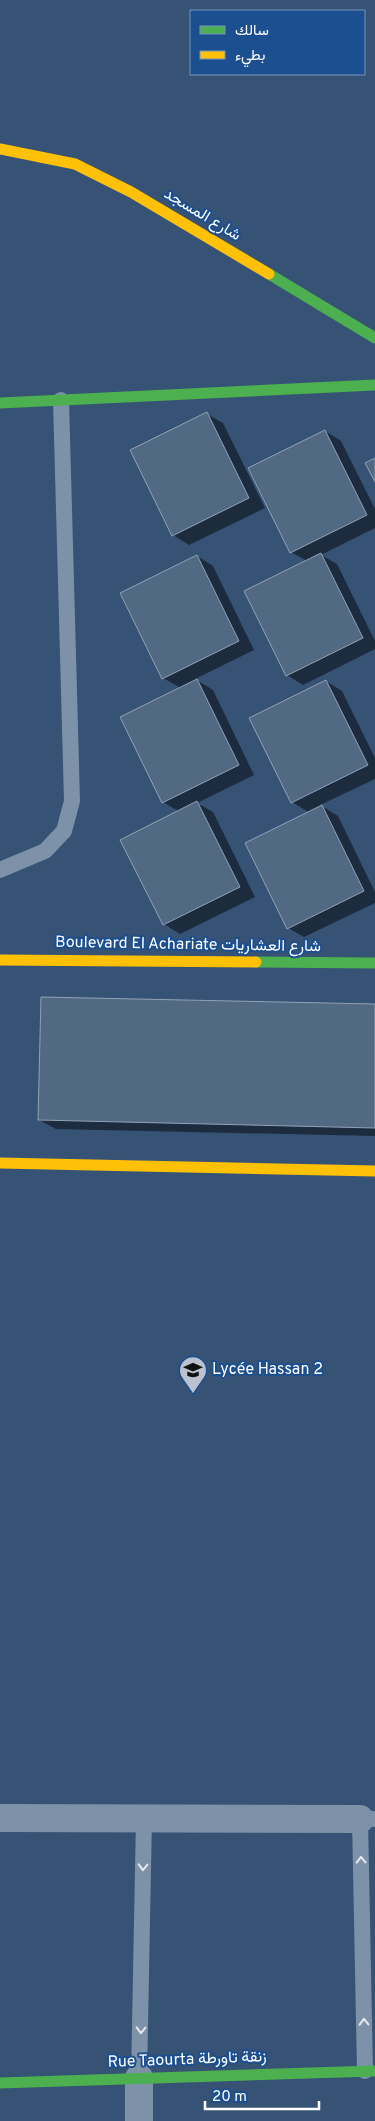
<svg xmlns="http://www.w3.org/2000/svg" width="375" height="2121" font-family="Overpass,Vazirmatn,sans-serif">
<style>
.shadow{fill:#0007}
.building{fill:#526984;stroke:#92a2b6}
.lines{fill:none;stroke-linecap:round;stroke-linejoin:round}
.lane{stroke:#7d92a8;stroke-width:16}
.street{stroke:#7d92a8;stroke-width:28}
.fast{stroke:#4caf50;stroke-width:11}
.slow{stroke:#ffc107;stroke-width:11}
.oneway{stroke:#e5e9ee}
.labels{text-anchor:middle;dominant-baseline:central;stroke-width:4;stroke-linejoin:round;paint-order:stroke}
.street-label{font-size:16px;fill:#fff;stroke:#1b4f8f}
.poi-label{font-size:16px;fill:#fff;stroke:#1b4f8f;text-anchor:start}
</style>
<rect width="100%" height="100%" fill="#365274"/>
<g class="shadow">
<path d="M207,414L223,423L265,508L189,545L173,535Z"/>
<path d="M325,431L341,441L375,509V528L321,555L337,564L375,641V649L303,685L287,675L307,561L291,552Z"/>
<path d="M197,556L213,566L254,650L195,679L213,690L254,775L197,803L213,812L255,897L180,934L164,924L180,812L163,802L181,688L163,678Z"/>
<path d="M326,681L342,691L375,758V779L320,805L338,816L375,892V903L304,937L288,928L310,813L292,802Z"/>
<path d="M375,1006V1136L56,1129L39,1120Z"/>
</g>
<g class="building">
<path d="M207,412L249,498L172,536L130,450Z"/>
<path d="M325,430L367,515L290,553L248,468Z"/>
<path d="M375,458V482L365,463Z"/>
<path d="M321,553L363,638L286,676L244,591Z"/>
<path d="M197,555L239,641L162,679L120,593Z"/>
<path d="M197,679L239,765L162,803L120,717Z"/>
<path d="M326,680L368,765L291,803L249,718Z"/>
<path d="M197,801L240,887L163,925L120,840Z"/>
<path d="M322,805L364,891L287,929L245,843Z"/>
<path d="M41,997L375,1004V1128L38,1120Z"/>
</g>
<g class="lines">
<g class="lane">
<path d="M0,870L45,851L64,831L72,801L61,400"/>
<path d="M365,2071L360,1819H375"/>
<path d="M139,2078L144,1818"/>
</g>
<g class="street">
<path d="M0,1818L360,1819"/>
<path d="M139,2121V2078"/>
</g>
<g class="fast">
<path d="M269,274L375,338"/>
<path d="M0,403L375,385"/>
<path d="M256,962L375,963"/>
<path d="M0,2083L375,2071"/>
</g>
<g class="slow">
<path d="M0,149L75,164L131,192L269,274"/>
<path d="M0,960L256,962"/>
<path d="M0,1163L375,1171"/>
</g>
</g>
<defs><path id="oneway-chevron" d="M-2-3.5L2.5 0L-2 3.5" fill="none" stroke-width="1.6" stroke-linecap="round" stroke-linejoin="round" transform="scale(1.25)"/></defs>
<g class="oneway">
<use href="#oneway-chevron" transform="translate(361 1860) rotate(-91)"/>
<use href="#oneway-chevron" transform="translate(143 1867) rotate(91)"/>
<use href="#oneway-chevron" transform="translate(364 2022) rotate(-91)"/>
<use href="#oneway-chevron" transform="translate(141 2030) rotate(91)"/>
</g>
<defs>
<g id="school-pin" transform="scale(1.4375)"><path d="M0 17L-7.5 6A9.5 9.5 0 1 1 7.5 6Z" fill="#b9c2ce" stroke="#1b4f8f"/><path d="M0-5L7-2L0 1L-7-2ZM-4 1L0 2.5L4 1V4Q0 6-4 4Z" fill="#111"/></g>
</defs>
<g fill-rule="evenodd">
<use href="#school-pin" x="193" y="1370"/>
</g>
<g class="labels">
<g class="street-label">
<text transform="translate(202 215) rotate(31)">شارع المسجد</text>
<text transform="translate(188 945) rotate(1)">Boulevard El Achariate شارع العشاريات</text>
<text transform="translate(187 2060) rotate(-2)">Rue Taourta زنقة تاورطة</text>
</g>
<g class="poi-label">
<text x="212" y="1370">Lycée Hassan 2</text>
</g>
</g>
<rect x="190" y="10" width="175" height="65" fill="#1b4f8f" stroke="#7695bc"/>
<rect x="200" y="26" width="25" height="8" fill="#4caf50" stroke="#7695bc"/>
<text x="235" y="35" font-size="15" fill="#ffffff">سالك</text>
<rect x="200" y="51" width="25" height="8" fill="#ffc107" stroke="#7695bc"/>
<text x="235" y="60" font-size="15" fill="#ffffff">بطيء</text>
<path d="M205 2101v8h114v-8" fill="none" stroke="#ffffff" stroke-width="2.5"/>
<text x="212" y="2101" font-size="15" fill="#ffffff" stroke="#1b4f8f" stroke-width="4" paint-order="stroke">20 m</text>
</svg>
